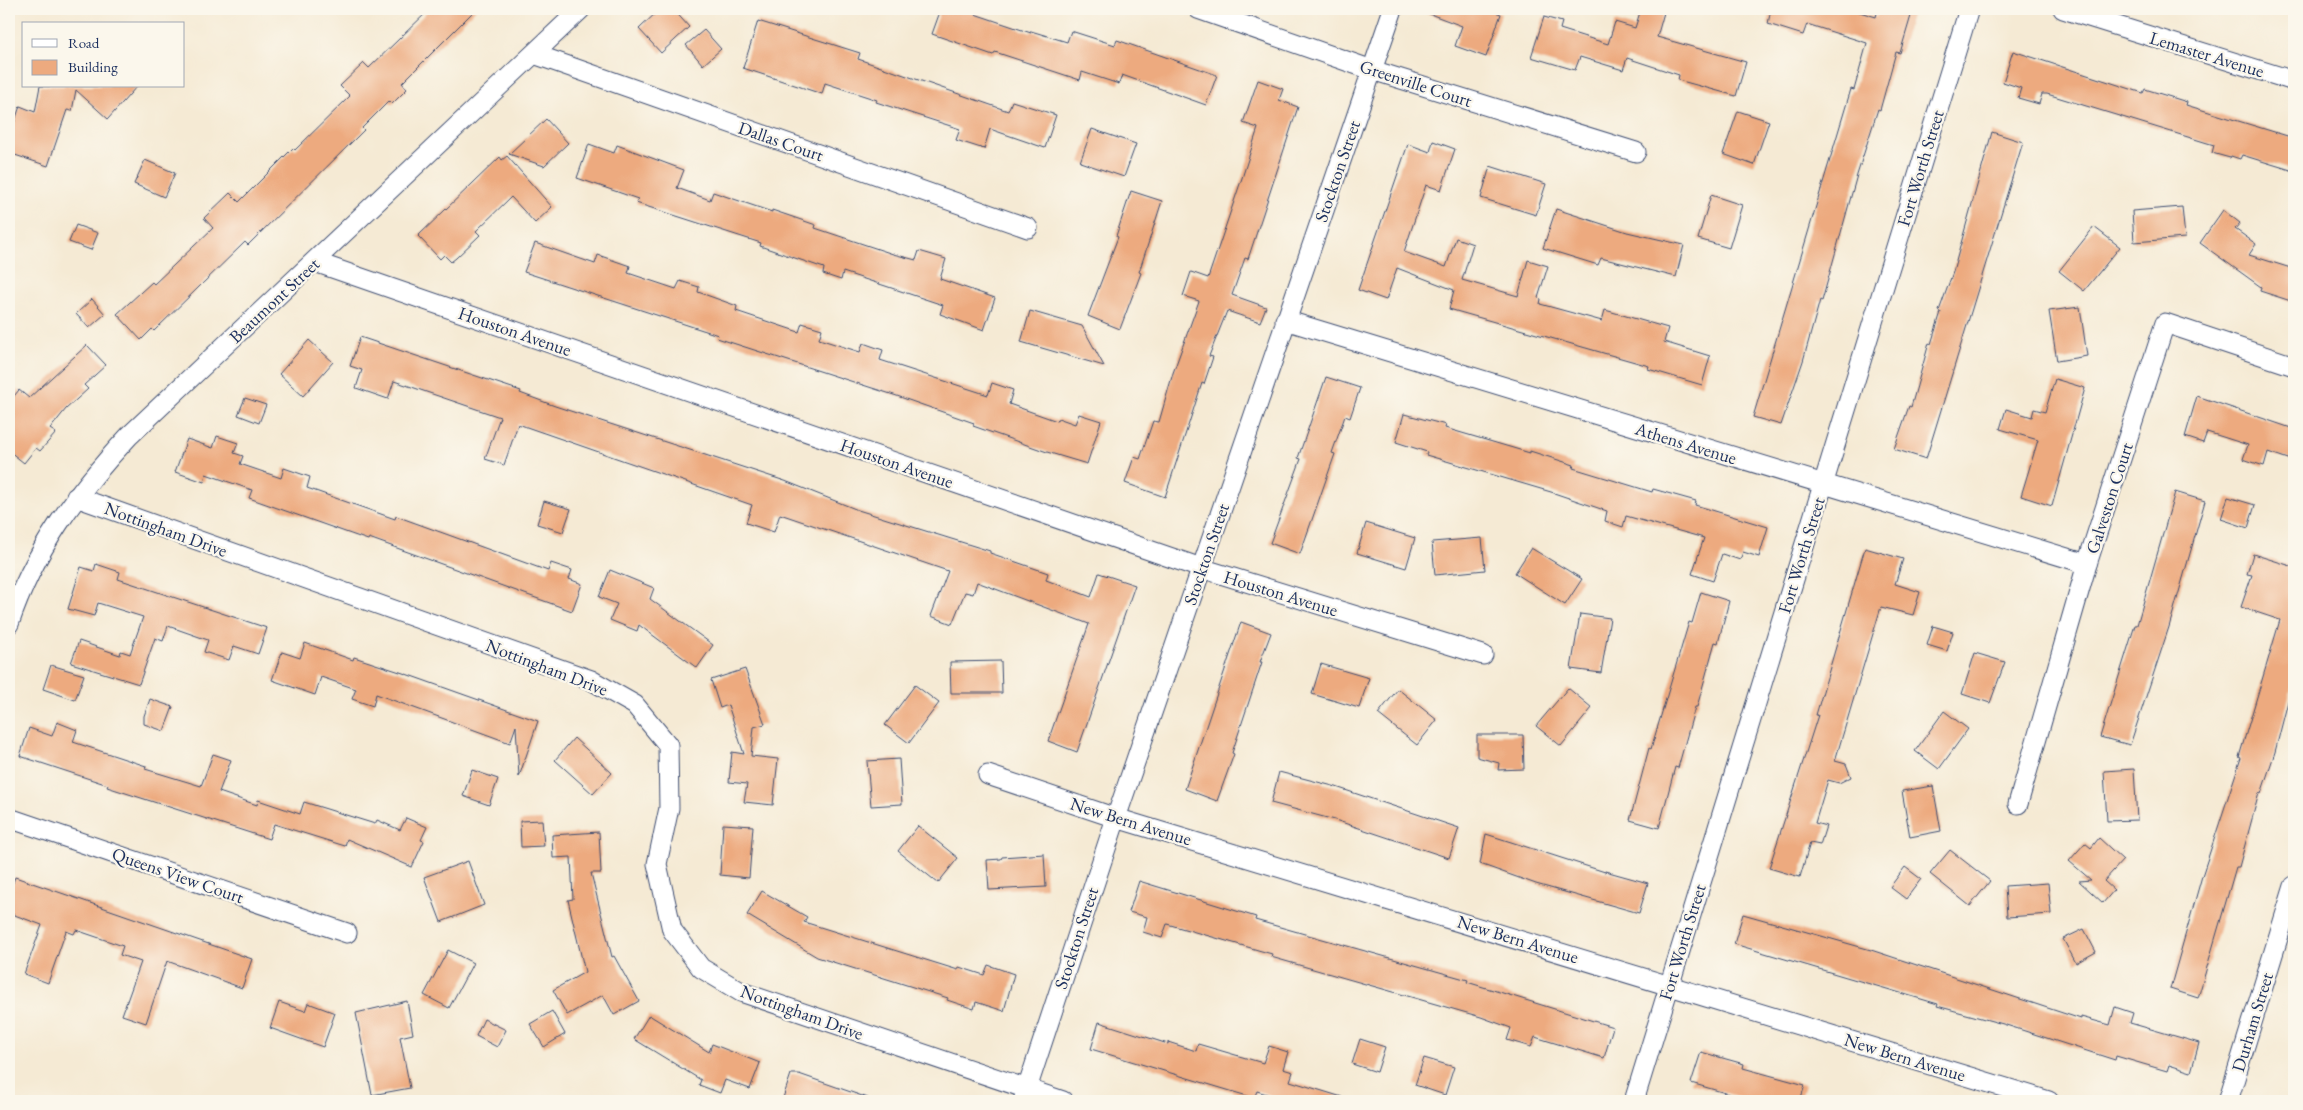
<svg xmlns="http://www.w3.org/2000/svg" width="2303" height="1110" font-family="'EB Garamond',serif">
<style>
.building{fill:#edaa7f}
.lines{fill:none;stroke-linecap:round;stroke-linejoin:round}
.street-casing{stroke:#3c4b70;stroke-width:21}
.street{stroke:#fff;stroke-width:19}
.labels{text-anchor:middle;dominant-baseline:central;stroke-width:4.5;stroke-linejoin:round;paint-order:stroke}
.street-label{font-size:18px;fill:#1b2f5e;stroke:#fbf7ec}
</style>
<rect width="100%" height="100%" fill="#fbf7ec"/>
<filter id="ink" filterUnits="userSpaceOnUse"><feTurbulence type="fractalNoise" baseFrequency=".02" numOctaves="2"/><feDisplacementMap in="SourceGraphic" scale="10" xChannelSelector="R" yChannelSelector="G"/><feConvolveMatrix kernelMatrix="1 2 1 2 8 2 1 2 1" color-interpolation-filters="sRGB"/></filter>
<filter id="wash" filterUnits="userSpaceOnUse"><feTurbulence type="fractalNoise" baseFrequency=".0096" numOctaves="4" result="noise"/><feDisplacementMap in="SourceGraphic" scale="20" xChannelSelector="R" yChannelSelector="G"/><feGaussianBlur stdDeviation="1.12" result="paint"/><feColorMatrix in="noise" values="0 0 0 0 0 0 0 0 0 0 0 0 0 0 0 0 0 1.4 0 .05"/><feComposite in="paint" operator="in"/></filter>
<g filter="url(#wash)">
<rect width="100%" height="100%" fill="#f5ead4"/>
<g id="blocks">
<g class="building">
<path d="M430,9H476L402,83L407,89L392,104L389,101L362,128L364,130L248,245L245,242L154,331L152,329L141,340L117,314L152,282L154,284L213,228L204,218L230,193L239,202L293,148L295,150L350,96L340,86L364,63L369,68Z"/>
<path d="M660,9H673L689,27L661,53L639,29Z"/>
<path d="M941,9H960L1031,33V31L1067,42L1071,31L1115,45L1117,40L1217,75L1206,105L1122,75L1119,84L1082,72L1080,80L995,52L993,55L932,34Z"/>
<path d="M1422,9H1486L1501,14L1486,57L1455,46L1462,26L1422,11Z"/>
<path d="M1641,9H1665L1657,37L1746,62L1736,96L1678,80L1679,75L1627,58L1623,70L1580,57L1575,70L1531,57L1544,17L1562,22L1560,29L1608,44L1615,22L1635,28Z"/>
<path d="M1771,9H1850L1876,17L1878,9H1913L1900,53L1896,52L1880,110L1878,109L1857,175L1822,301L1820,300L1803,361L1781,425L1753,417L1851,89L1854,90L1867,43L1807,24L1803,35L1768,24Z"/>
<path d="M758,21L860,53L858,59L1008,111L1012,101L1056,115L1045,148L990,129L984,149L956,140L960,129L876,102L877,100L825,83L822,94L743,68Z"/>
<path d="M704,30L721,49L703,65L686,45Z"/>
<path d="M2013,51L2143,93L2145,89L2187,102L2186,105L2294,138V171L2242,155L2240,159L2231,156L2230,158L2212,153L2214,145L2047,94H2042L2039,104L2018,98L2021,88L2003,82Z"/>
<path d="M1258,80L1283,89L1279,100L1298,107L1248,259L1245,258L1232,295L1266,307L1260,322L1227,311L1209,356L1213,357L1204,384L1202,383L1165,497L1125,483L1134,457L1140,459L1153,421L1159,422L1173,373L1199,301L1183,296L1191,272L1208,278L1243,175L1258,128L1243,123Z"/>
<path d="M40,86H137L108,119L76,90L72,111L67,110L48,166L9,153V138L20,106L35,112Z"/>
<path d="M1738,111L1769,121L1754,165L1723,154Z"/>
<path d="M546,119L568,143L544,166L509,154Z"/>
<path d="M1092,129L1136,144L1124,177L1080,162Z"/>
<path d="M1992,132L2023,142L1926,459L1894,449L1909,406L1911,407L1929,343L1931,344L1941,312L1939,311L1953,272Z"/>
<path d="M1433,141L1455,149L1441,190L1426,185L1404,252L1446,267L1456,238L1473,244L1462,280L1518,296L1528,260L1548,266L1538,298L1541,299L1540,304L1602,321L1605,310L1668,328L1664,342L1710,356L1702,385L1648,369L1649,366L1449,309L1454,290L1397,268L1386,300L1358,290L1408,144L1430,152Z"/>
<path d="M589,144L614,153L617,145L684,170L677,188L710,200L713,192L772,212V210L816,225L815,228L893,254L916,260L919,251L946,259L940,279L995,298L984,330L940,314L943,305L843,272L841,280L823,274L824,268L760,246L761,243L636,203L638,199L577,178Z"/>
<path d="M507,156L552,207L535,223L511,197L476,231L480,235L456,258L451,262L444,255L440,259L418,236L500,157L502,160Z"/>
<path d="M145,160L175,173L164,197L134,184Z"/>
<path d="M1490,166L1546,184L1536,215L1481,198Z"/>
<path d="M1131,191L1162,201L1139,272L1141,273L1120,329L1088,316L1118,237L1116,236Z"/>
<path d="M1711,195L1742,205L1729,248L1698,239Z"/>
<path d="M2182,207L2185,238L2134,242L2132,211Z"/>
<path d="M1556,209L1627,232L1684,245L1676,277L1601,258L1598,265L1543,248Z"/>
<path d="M2223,210L2240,223L2235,229L2256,244L2249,255L2294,269V302L2260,291L2261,287L2200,243Z"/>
<path d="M76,225L98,233L91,250L69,242Z"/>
<path d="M2094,227L2120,247L2084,291L2059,271Z"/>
<path d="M535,243L595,264L598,255L630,266L628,273L676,289L680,281L699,287L698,292L737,306L736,311L799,332L802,323L822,329L819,339L860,352L863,343L883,350L880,360L988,395L992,383L1013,390L1009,404L1057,421L1058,418L1075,424L1079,414L1101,421L1087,464L1047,452L973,426L974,423L897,396L717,338L718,335L524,272Z"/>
<path d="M92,299L105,314L89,328L76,314Z"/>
<path d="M2080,307L2087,356L2057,361L2049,311Z"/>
<path d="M1030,311L1082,326L1104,366L1021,342Z"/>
<path d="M360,337L521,391L520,393L555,406L785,481L858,510L990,551V553L1048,573L1046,580L1091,597L1099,573L1135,585L1077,752L1048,741L1089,624L977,582L973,594L965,592L952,624L931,616L948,571L780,514L774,532L746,523L752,505L518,424L504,465L485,459L500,417L394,381L388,399L356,388L362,370L350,366Z"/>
<path d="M309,340L333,362L303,396L279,374Z"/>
<path d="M87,345L106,365L84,385L88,389L66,409L50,429L56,433L40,451L36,448L24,463L9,451V402L19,390L29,398Z"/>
<path d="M1326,377L1360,388L1350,418L1345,416L1332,453L1335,454L1300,554L1270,543L1301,459L1298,458Z"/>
<path d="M2055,379L2085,388L2052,506L2021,496L2038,440L2000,429L2006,409L2032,417L2034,409L2045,412Z"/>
<path d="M2197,396L2294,429V461L2268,452L2264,466L2243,459L2248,445L2207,432L2203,443L2185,437Z"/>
<path d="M245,398L266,405L259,423L238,415Z"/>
<path d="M1404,414L1446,425L1445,428L1530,453V451L1574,465L1573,468L1652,492L1653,489L1696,501L1695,505L1768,527L1759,557L1743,552L1740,560L1722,554L1713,581L1692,574L1704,538L1626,516L1623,527L1605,521L1607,511L1551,492L1426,455L1427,452L1396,442Z"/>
<path d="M217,436L238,443L234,453L243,456L240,464L281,478L284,468L310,477L307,488L395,519L396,516L548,571L551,563L572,570L569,579L582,584L572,611L369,538L368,540L249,498L252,490L206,474L204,482L175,472L187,439L213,448Z"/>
<path d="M2175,492L2205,501L2169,627L2130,745L2100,737L2135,625H2137Z"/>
<path d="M2228,497L2255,505L2248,528L2221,519Z"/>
<path d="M544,501L571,509L563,532L537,524Z"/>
<path d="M1366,523L1415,538L1406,568L1357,553Z"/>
<path d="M1482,538L1485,570L1435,575L1432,542Z"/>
<path d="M1531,548L1582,579L1565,605L1515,573Z"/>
<path d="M1865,548L1903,559L1895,584L1920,592L1913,615L1881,607L1835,761L1846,764L1851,777L1839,783L1828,780L1815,823L1826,826L1820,845L1810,843L1800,877L1769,868L1818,715H1816Z"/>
<path d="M2253,554L2294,567V678L2275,752L2261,794L2259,793L2239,867H2236L2198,998L2170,989L2202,876L2241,758L2239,757L2280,620L2241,607L2252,575L2247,574Z"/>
<path d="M96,564L120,572L118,579L267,628L258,654L234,646L229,660L204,652L208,640L168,626L163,641L155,638L139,684L71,663L79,641L120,655L121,651L130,654L143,617L98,603L94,616L68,609L81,567L94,571Z"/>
<path d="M610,570L654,588L650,599L713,645L697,668L639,625L637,631L610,620L617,604L599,597Z"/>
<path d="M1701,592L1729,601L1718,643L1715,642L1697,707H1695L1678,768L1675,767L1659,828L1630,820L1649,748L1651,749L1689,622L1692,623Z"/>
<path d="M1580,614L1610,618L1601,673L1571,669Z"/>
<path d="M1241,622L1271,633L1260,662H1262L1232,753L1234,754L1217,801L1185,789Z"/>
<path d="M1933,626L1953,632L1947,651L1927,645Z"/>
<path d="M305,643L353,660L354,657L403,673L538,721L519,777L516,726L510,743L376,694L373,706L352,699L356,689L321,677L315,695L272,680L282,652L300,658Z"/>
<path d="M1975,653L2005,662L1990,703L1962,694Z"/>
<path d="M1001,661L1002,693H951L950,662Z"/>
<path d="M1321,664L1369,678L1359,708L1312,694Z"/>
<path d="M51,665L84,675L75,700L43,689Z"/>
<path d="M745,669L765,724L754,727L751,756L778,759L773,805L744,802L747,784L729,782L732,752L744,754L728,705L720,708L711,680Z"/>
<path d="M915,685L939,703L909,743L885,725Z"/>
<path d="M1568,688L1592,708L1561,746L1536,726Z"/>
<path d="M1398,689L1437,720L1417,745L1378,714Z"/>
<path d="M150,699L173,707L164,731L144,724V716Z"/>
<path d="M1944,711L1968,729L1939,769L1915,751Z"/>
<path d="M57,722L77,730L73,742L146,766L145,769L201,786L213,754L231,760L219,792L257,805L258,800L300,814L304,802L375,824L377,820L400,830L406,818L427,827L421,840L424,841L412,867L347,839L345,846L274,824L269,839L107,787L108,785L20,756L29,728L52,736Z"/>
<path d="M1477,735H1523L1524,769L1498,770L1499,763L1477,757Z"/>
<path d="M574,738L612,773L593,794L555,760Z"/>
<path d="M899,759L902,804L871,806L867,761Z"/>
<path d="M2134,769L2137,820L2107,821L2104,771Z"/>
<path d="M472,770L498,779L489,805L463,796Z"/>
<path d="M1279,772L1333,786L1459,828L1449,858L1335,820L1271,803Z"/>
<path d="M1933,786L1941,831L1910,837L1902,791Z"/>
<path d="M542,820L544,846L521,847L520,821Z"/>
<path d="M723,824L753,826L749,878L720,875Z"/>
<path d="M918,826L958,858L938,883L898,851Z"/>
<path d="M599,832L601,873H591L612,957L614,956L639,1001L614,1015L603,995L567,1015L553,990L585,972L568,900L573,899L571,857L553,858L552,835Z"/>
<path d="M1486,834L1605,872V871L1648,883L1639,913L1536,884L1480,864Z"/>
<path d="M2099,838L2123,860L2104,881L2114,890L2103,903L2079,881L2091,880L2069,861L2085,843L2091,848Z"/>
<path d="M1950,850L1990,881L1970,906L1930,874Z"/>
<path d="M1044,854L1046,887L989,890L987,860L1001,859L1002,857Z"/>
<path d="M468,861L484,905L441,922L424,877Z"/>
<path d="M1905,867L1921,879L1906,899L1890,887Z"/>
<path d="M15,877L252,959L242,988L167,961L146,1023L122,1015L141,962L120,955L123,946L76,930L74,934L66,931L48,983L24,974L42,925L9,913V894Z"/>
<path d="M1139,881L1256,917L1255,920L1468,980L1467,982L1613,1027L1604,1058L1535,1037L1531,1047L1507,1040L1511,1028L1481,1017L1271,957L1272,954L1167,924L1162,938L1143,932L1147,917L1129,912Z"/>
<path d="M2048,883L2051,914L2007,917L2005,886Z"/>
<path d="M762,891L807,917L804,922L958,970L959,967L984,975L988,965L1014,974L1004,1011L976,1002L974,1009L947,1000L948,998L817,957L747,915Z"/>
<path d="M1743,914L1871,950L2081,1019V1017L2110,1025L2115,1007L2133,1013L2130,1023L2199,1043L2191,1072L2169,1065L2167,1071L2116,1056L2115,1060L2003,1024L1937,1006L1938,1004L1734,944Z"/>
<path d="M2084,929L2096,952L2076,963L2063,939Z"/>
<path d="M448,950L473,963L449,1008L424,995Z"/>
<path d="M407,1001L413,1034L400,1037L410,1088L372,1095L356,1013Z"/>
<path d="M279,1002L305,1011L308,1003L335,1013L323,1047L270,1028Z"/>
<path d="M552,1011L565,1034L544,1047L530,1024Z"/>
<path d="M649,1015L709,1052L712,1044L760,1063L750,1089L725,1080L720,1093L699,1085L701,1080L634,1039Z"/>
<path d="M484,1019L506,1030L497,1047L476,1036Z"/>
<path d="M1099,1022L1168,1044V1042L1196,1051L1198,1044L1263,1063L1269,1046L1288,1052L1283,1069L1293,1072L1290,1081L1342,1097L1341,1101H1289L1257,1091L1254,1098L1091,1049Z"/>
<path d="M1360,1039L1385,1047L1377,1072L1352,1064Z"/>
<path d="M1701,1052L1744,1064L1743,1068L1805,1085L1800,1101H1753L1691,1083Z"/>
<path d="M1424,1058L1454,1067L1445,1095L1415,1085Z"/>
<path d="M791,1074H799L868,1098V1101H782Z"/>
</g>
</g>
</g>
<g filter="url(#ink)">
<use href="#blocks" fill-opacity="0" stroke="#3c4b70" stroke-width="1"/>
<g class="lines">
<g class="street-casing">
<g id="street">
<path d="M1198,9L1372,70L1636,152"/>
<path d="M2063,9L2294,81"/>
<path d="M534,54L1028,228"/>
<path d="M315,262L1201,568L1483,655"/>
<path d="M1285,320L2087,564"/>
<path d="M76,497L591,680L635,705L668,745L669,808L657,864L672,930L701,968L741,992L1063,1101"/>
<path d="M9,624C34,550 76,493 129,436L581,9"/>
<path d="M988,775L1116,818L2049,1101"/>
<path d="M2018,804L2087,564L2165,323L2294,366"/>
<path d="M9,818L347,933"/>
<path d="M1023,1101L1116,818L1393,9"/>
<path d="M1634,1101L1969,9"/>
<path d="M2228,1101L2294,886"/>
</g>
</g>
<use href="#street" class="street"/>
</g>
</g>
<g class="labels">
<g class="street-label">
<text transform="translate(2207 54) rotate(17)">Lemaster Avenue</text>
<text transform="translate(1416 83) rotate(18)">Greenville Court</text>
<text transform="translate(781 141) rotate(19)">Dallas Court</text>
<text transform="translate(1920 168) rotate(-73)">Fort Worth Street</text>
<text transform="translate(1337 171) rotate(-71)">Stockton Street</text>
<text transform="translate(274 300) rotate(-43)">Beaumont Street</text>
<text transform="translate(515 331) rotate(19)">Houston Avenue</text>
<text transform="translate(1686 443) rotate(17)">Athens Avenue</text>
<text transform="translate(897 463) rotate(19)">Houston Avenue</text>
<text transform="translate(2109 498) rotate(-72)">Galveston Court</text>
<text transform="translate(166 529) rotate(20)">Nottingham Drive</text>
<text transform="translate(1206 554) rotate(-71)">Stockton Street</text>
<text transform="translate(1801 555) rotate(-73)">Fort Worth Street</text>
<text transform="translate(1281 593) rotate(17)">Houston Avenue</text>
<text transform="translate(547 667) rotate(21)">Nottingham Drive</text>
<text transform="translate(1131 821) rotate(17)">New Bern Avenue</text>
<text transform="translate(178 875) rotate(19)">Queens View Court</text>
<text transform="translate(1076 938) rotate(-72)">Stockton Street</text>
<text transform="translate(1518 939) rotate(17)">New Bern Avenue</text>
<text transform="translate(1682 942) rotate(-73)">Fort Worth Street</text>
<text transform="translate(802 1012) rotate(20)">Nottingham Drive</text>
<text transform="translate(2252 1022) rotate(-73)">Durham Street</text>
<text transform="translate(1905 1057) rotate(17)">New Bern Avenue</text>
</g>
</g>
<rect width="2303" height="1110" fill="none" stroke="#fbf7ec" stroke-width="30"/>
<rect x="22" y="22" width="162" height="65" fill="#fbf7ec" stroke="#a1a7b3"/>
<rect x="32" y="39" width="25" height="8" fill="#ffffff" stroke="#a1a7b3"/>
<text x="68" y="48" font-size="15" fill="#1b2f5e">Road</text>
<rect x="32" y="60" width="25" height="15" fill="#edaa7f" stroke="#a1a7b3"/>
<text x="68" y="72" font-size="15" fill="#1b2f5e">Building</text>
</svg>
